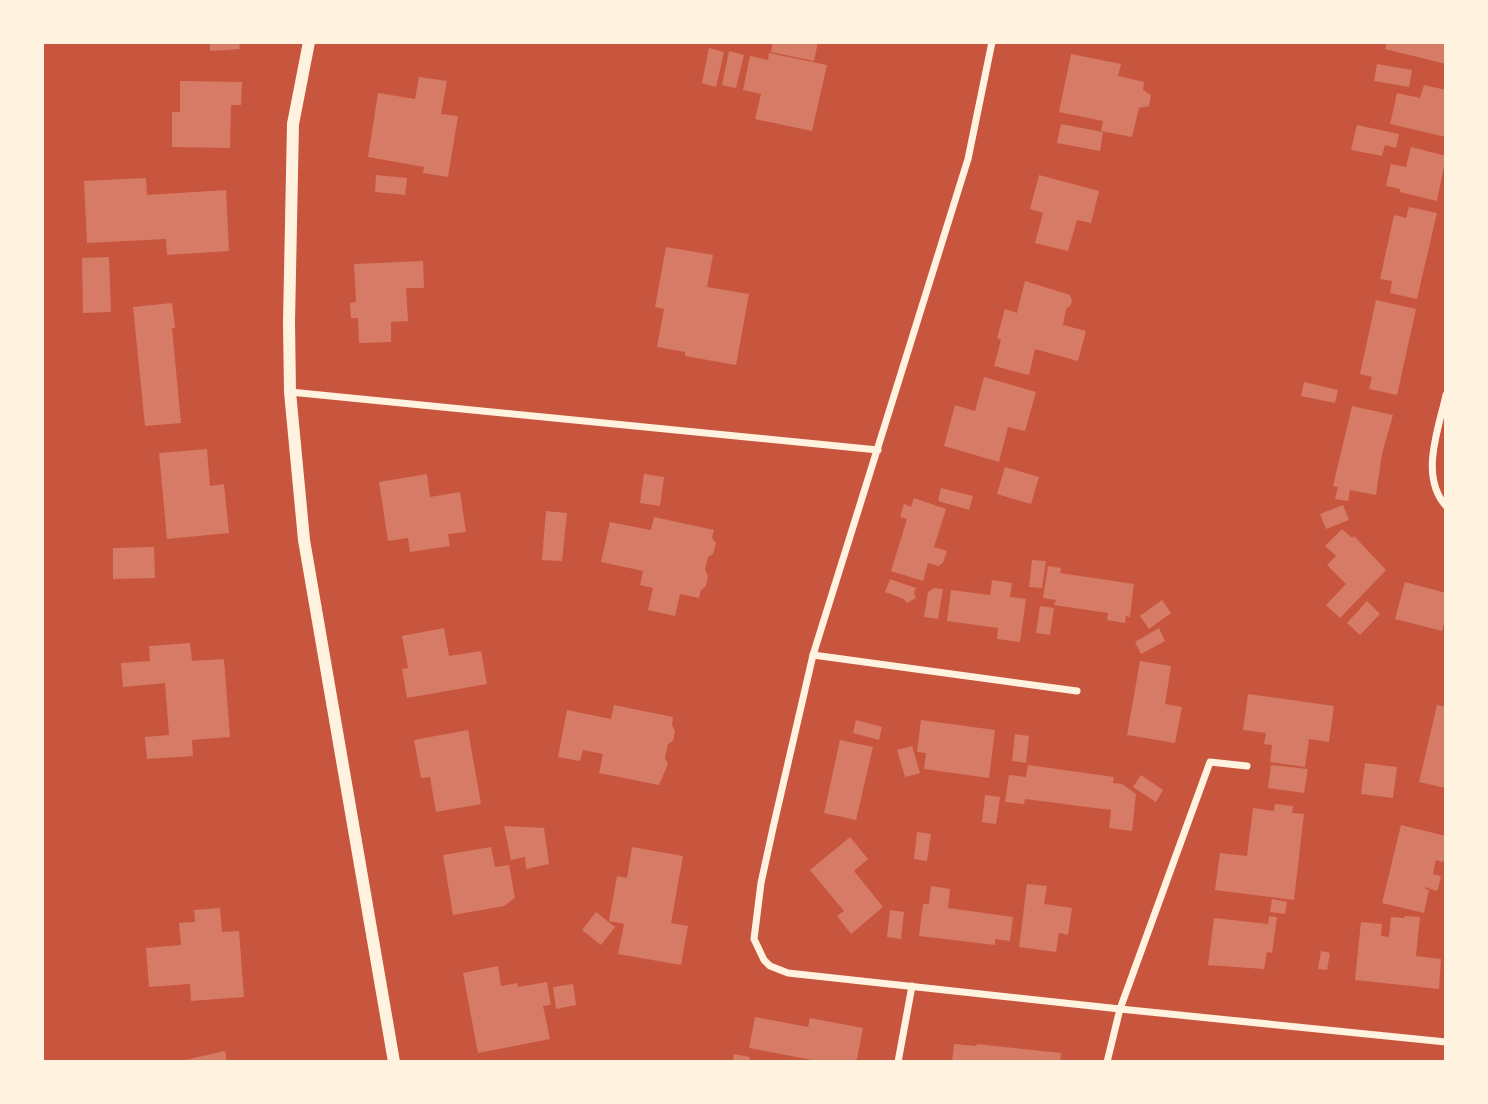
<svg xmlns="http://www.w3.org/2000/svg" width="1488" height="1104" font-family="'Crimson Pro',serif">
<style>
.building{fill:#d67c66}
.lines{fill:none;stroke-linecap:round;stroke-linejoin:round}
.minor{stroke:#fff3e0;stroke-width:7}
.tertiary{stroke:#fff3e0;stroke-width:12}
</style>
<rect width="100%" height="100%" fill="#c8553d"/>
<g class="building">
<path d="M210,42H239L240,49L210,51Z"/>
<path d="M773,42H818L814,61L771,52Z"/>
<path d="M1387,42H1446V64L1385,49Z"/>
<path d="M709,48L724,52L716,87L702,83Z"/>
<path d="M729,51L744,55L736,88L722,85Z"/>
<path d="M769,53L827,65L812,131L755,119L761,94L743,90L750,56L768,60Z"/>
<path d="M1071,54L1121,64L1118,76L1144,82L1143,90L1151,95L1149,106L1139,108L1132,137L1101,131L1103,121L1059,112Z"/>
<path d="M1377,64L1412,70L1409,87L1374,81Z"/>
<path d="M419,77L447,81L441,114L458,116L448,177L423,173L424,167L368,157L378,93L415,99Z"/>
<path d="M180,81L242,82L241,105H231L230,148L172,147V112H180Z"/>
<path d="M1424,85L1446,90V137L1390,124L1397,93L1420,98Z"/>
<path d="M1061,124L1103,132L1100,151L1057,143Z"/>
<path d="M1357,125L1399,134L1396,148L1385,145L1382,156L1351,150Z"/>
<path d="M1411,147L1446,156L1437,201L1400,192V189L1386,186L1391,164L1406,167Z"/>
<path d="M376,175L407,178L405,195L375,192Z"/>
<path d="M1039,175L1099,191L1091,223L1077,220L1068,251L1035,243L1043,213L1030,209Z"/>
<path d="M146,178L147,195L226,190L229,251L167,255L166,239L87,243L84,181Z"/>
<path d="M1409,207L1437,213L1417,299L1390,293L1392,281L1380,279L1394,215L1406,218Z"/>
<path d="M666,247L713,255L707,287L749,294L736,365L685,356V352L657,347L664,309L655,307Z"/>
<path d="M109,257L111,312L83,313L82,258Z"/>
<path d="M423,261L424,288H406L408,321L391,322V342L359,343L358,318H351L350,303L356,302L354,264Z"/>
<path d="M1025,281L1070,295L1072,301L1070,306L1066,309L1063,325L1086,331L1078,361L1035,349L1029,375L994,366L1001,340L997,338L1005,309L1017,313Z"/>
<path d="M1376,300L1416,309L1397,395L1369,389L1372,377L1360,374Z"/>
<path d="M172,303L175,328H172L181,423L145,426L133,307Z"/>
<path d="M984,377L1036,392L1025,431L1008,427L999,462L944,446L955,405L975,411Z"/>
<path d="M1304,382L1338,390L1335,403L1301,396Z"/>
<path d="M1352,406L1393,415L1382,454L1376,495L1350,490L1348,501L1335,499L1338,487L1333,486Z"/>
<path d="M207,449L210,486L224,484L229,533L167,539L159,453Z"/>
<path d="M1005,467L1039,477L1031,504L997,494Z"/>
<path d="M427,474L430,497L460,492L466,532L448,534L450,546L410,552L408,538L388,541L379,482Z"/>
<path d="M644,474L664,477L660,506L640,503Z"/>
<path d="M941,488L973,496L969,510L938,501Z"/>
<path d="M914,498L946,509L934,547L947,551L943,563L938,566L928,563L923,581L891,571L907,519L900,517L904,504L911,507Z"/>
<path d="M1343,505L1349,520L1326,529L1320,514Z"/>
<path d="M546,511L567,513L562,561L542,560Z"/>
<path d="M654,517L714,530L712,538L716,543L713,554L708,557L705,570L708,576L706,586L701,590L699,598L680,594L675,616L648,610L653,588L640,585L643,571L601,562L610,522L651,530Z"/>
<path d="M1342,529L1352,538L1354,536L1386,570L1340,618L1326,605L1346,584L1327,565L1336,556L1325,546Z"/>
<path d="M154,547L155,578L113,579V548Z"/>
<path d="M1032,560L1046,561L1042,588L1029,587Z"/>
<path d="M1048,566L1061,568L1060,573L1134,584L1130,617L1126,616L1125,623L1107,620L1108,613L1054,605L1056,600L1043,598Z"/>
<path d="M890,579L916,588L914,593L916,598L907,603L904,599L885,592Z"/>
<path d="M992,580L1012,583L1010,597L1026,599L1020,642L997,639L998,628L947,621L951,590L990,595Z"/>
<path d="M1405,582L1446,593V614L1442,631L1395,619Z"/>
<path d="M934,588L943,589L938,619L924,617L928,592Z"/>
<path d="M1162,600L1171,613L1149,629L1140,616Z"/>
<path d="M1367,601L1380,614L1360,635L1347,623Z"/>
<path d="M1040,606L1054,608L1050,635L1036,633Z"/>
<path d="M444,628L449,656L481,651L487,684L407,698L402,669L408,668L402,636Z"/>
<path d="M1159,628L1165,641L1141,654L1135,642Z"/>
<path d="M190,643L192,661L224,659L230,737L192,740L193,756L147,759L145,737L169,735L165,683L123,687L121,663L150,661L149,646Z"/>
<path d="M1140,661L1171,666L1165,704L1182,707L1175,743L1127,735Z"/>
<path d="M1248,694L1334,706L1329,742L1309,739L1305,767L1270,762L1272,745L1264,744L1266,733L1243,730Z"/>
<path d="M614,705L673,717L672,725L675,731L673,741L668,744L665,758L668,764L659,785L599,773L603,754L583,750L580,761L558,757L567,710L611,719Z"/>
<path d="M1437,705L1446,707V788L1419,782Z"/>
<path d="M856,720L882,727L879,740L853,733Z"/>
<path d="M921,720L995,730L989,778L924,769L926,753L917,752Z"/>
<path d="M468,730L481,804L436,812L430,777L421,778L414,740Z"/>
<path d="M1015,734L1029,736L1026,763L1012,761Z"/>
<path d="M840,740L873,747L856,820L824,813Z"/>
<path d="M912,746L920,773L905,777L897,750Z"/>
<path d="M1365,763L1397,767L1393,798L1361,794Z"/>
<path d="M1028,765L1114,777L1113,783L1122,784L1136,794L1132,831L1109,828L1111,810L1025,799L1024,804L1005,802L1009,775L1026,777Z"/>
<path d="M1271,765L1308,769L1304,793L1268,788Z"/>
<path d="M1141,775L1163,790L1156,802L1133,787Z"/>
<path d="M985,795L1000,797L996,824L982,822Z"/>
<path d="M1275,804L1293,806L1292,813L1304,814L1294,900L1215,890L1220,853L1247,856L1253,808L1274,811Z"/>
<path d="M1401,825L1446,836L1444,860L1442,862L1436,860L1433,874L1441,876L1438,889L1436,891L1426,887L1425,889L1429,890L1424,913L1382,903Z"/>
<path d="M504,826L544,828L549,864L526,869L525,857L511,860Z"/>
<path d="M917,832L931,834L927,861L914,859Z"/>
<path d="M850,837L868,859L854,871L883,907L851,934L837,916L844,911L810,870Z"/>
<path d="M491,847L495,867L509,865L515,898L504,906L453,915L443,855Z"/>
<path d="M632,847L683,856L671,923L688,926L681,965L618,954L624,924L609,921L617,876L627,878Z"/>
<path d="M1027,884L1047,886L1044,904L1072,908L1068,935L1059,933L1056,952L1019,947Z"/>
<path d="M931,886L950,889L948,908L1013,917L1010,941L995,939V945L919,936L923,904H929Z"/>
<path d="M1272,899L1287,902L1285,914L1270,912Z"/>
<path d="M220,908L222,932L239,931L244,997L191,1001L190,984L149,987L146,948L181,945L179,923L195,922L194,910Z"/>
<path d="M890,910L904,912L901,939L887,937Z"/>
<path d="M596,912L615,927L601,945L582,930Z"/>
<path d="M1269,916L1277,917L1272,953L1267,952L1264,969L1208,965L1214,918L1268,924Z"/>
<path d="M1405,916L1420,917L1416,956L1441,959L1439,989L1355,980L1361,922L1382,924L1381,936L1389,937L1391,917L1404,918Z"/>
<path d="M1321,951L1330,953L1327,970L1318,969Z"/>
<path d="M498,966L501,986L517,983L518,987L547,982L551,1005L543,1006L550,1039L478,1053L463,973Z"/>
<path d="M573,984L576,1005L556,1009L553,987Z"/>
<path d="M755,1017L808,1027L810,1018L863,1028L857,1059L851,1062H823L749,1048Z"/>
<path d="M954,1044L976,1046L977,1044L1061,1053L1060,1062H952Z"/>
<path d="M225,1051L227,1062H181V1061Z"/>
<path d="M734,1054L750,1057L749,1062H733Z"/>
</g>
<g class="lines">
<g class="minor">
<path d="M992,42L968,159L813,655L773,828L761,883L754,939L764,960L770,966L788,973L1120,1009L1446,1042"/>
<path d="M290,392L878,450"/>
<path d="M1446,395C1439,428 1419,476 1446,506"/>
<path d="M813,655L1077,691"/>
<path d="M898,1062L912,986"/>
<path d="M1107,1062L1120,1009L1210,762L1247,766"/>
</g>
<path class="tertiary" d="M309,42L293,124L289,322L290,392L304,540L394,1062"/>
</g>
<rect width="1488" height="1104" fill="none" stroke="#fff3e0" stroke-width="88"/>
</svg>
